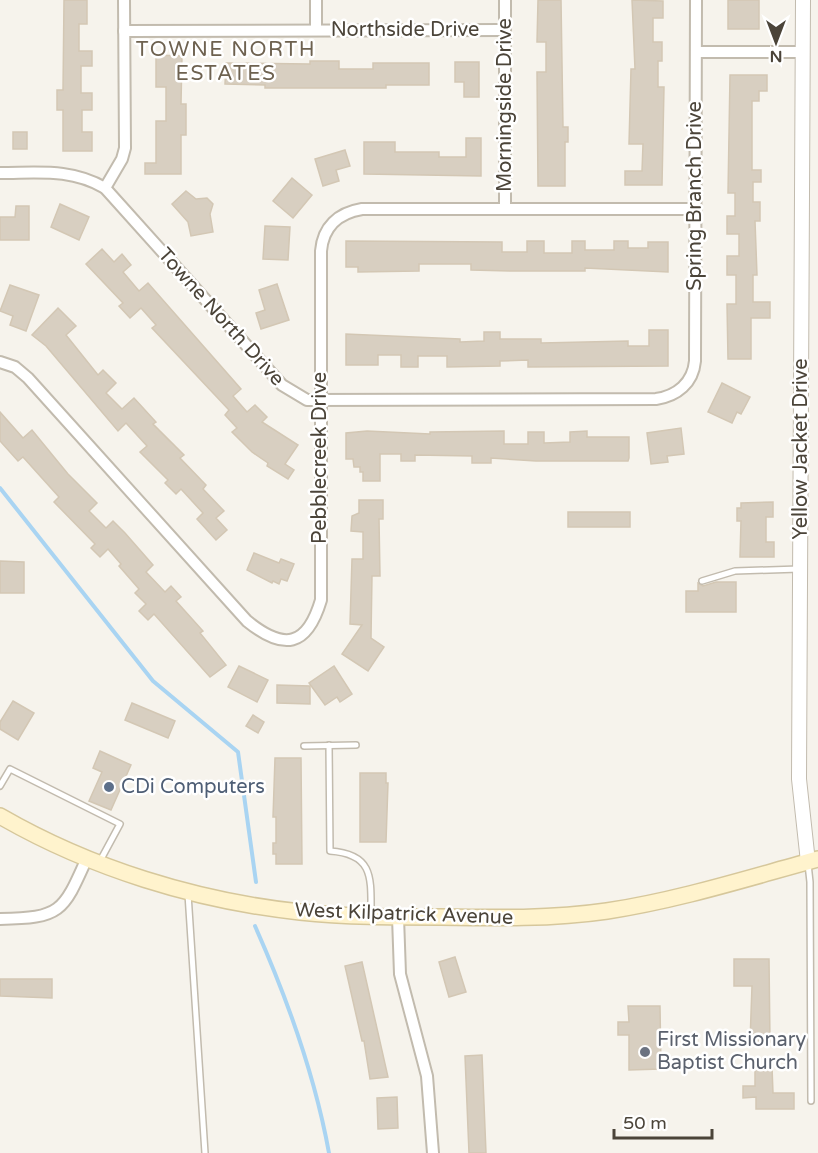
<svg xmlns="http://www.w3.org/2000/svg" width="818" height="1153" font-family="'Varela Round',sans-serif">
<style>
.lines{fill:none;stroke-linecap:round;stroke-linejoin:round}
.stream{stroke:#a9d4f2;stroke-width:4}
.building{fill:#d8cfc1;stroke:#d3c7b4;stroke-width:1.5}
.service-casing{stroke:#c2bbae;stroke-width:8}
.minor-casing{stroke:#c2bbae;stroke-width:14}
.tertiary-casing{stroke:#c2bbae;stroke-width:16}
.secondary-casing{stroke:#d6c79b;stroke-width:18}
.service{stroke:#fff;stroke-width:5}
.minor{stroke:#fff;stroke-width:10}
.tertiary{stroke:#fff;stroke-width:14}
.secondary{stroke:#fff3cd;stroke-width:15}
.service-dot{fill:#5c6f8a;stroke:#fff;stroke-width:2}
.worship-dot{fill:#6b7280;stroke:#fff;stroke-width:2}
.labels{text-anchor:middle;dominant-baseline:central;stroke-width:5;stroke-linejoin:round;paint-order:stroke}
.street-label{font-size:20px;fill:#4b4439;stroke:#fff}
.service-label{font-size:20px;fill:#4e5e75;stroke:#fff;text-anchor:start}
.worship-label{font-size:20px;fill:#5b616d;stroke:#fff;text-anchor:start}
.neighbourhood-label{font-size:21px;letter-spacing:1.5px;fill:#6e6250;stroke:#fff}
</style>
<rect width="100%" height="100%" fill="#f6f3ec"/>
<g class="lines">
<g class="stream">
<path d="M0,488L153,681L238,752L256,882"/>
<path d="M255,926C287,998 315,1076 329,1153"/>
</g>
</g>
<g class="building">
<path d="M64,0H87V24H79V51H92V66H81V93H92V110H82V132H92V151H63V110H57V90H63Z"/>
<path d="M538,0H561L563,127H568V142H565V186H538L537,72H546V42H537Z"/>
<path d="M632,0L663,1V18H653V42H662V61H658V87H664L662,185H625V171H642L643,144H629L631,69H635Z"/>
<rect x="728" y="0" width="31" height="29"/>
<path d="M156,55L182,56L181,104H186V135H181V174H145V163H156V121H166V87H156Z"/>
<path d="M310,61H339V69H373V63H429V85H386V88H265V85L225,84L226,63L310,64Z"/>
<path d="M455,62H479V97H464V82H455Z"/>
<path d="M730,75H767V91H759V101H752V170H761V182H753V202H760V221H755L757,275H753V302H770V318H751V359H728L727,304H736V275H727V256H739V234H727V216H735V193H728Z"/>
<rect x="13" y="132" width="14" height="17"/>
<path d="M466,138H481V176L364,174V142H395V152H439V157H466Z"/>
<path d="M345,150L350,166L336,170L339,181L323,186L315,159Z"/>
<path d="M292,178L312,195L293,218L273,201Z"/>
<path d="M186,191L196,199L207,198L213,204L210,214L213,232L191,236L188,222L172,204Z"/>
<path d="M60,204L89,217L79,240L51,227Z"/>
<path d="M16,206H29V240H0V217H15Z"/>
<path d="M265,226L290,227L288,260L263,259Z"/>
<path d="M346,241L502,242V252H527V241H544V253H572V241H585V250H614V241H628V248H648V242H668V272L585,268V271H512L471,270V264H419V271L358,272V267H346Z"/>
<path d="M102,249L114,262L122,254L131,265L123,272L139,291L148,283L241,389L233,396L247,412L255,405L267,417L262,422L298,445L285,464L294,470L288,479L267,466L268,463L252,452L232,432L237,428L225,415L229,410L152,328L156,325L141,308L130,318L119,306L123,303L86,264Z"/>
<path d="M277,284L289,320L261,329L256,313L265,310L259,290Z"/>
<path d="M10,285L39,295L26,331L10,325L13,316L0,311Z"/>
<path d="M58,308L76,326L66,335L98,375L103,370L116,383L106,393L122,409L134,398L156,422L153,424L184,455L180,458L206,485L203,489L224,511L216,518L227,530L216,540L197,519L203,513L181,489L176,494L165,483L168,480L140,452L147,446L126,423L118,431L46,346L32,335Z"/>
<path d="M649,330H668V366L528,367V360L500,361V366L447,367V356H418V367H401V355H378V365H346V334L460,339V342L484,341V332H500V339H541V343L628,341V346H649Z"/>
<path d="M722,383L750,397L741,414L737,412L732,423L708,412Z"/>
<path d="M0,412L23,438L32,430L68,474L97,503L89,511L106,528L113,521L125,533L153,565L146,572L165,592L171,586L181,597L176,601L203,631L200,633L226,665L210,677L154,614L148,620L139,611L146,604L135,593L139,589L119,566L121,564L108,549L100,557L91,548L95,544L54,502L59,497L23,457L18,461L0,441Z"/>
<path d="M681,428L684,454L667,456L668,462L651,464L647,433Z"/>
<path d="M367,431L430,434V432L504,431V444H528V432H544V443L570,442V432L587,431V437H629V458L628,461H536L491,458V463H472V456L415,455V461H401V454H380V481H363V472H360V467H354L353,459H346V433Z"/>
<path d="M359,500H383V519H379L380,576H372L371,638L384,647L368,671L342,654L362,625L350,624L352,559H363V532L351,531L352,516L359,513Z"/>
<path d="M773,502V517H766V542H774V557H740L741,521H737V508H741V503Z"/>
<rect x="568" y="512" width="62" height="15"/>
<path d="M254,553L279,563L281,559L294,564L287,581L281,579L279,584L273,581L272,583L247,570Z"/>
<path d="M0,561L24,562V593H0Z"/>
<path d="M716,582H736V612H686V591H698V583L703,586Z"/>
<path d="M239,666L268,680L257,702L228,687Z"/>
<path d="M334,666L352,694L340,702L337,697L325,705L309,683Z"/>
<path d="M277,685L310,686V704L277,703Z"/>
<path d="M13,701L34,713L18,740L0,729V722Z"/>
<path d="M132,703L175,721L168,738L125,720Z"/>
<path d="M253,715L264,722L258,733L246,726Z"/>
<path d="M100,751L131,765L111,810L89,801L102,772L93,768Z"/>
<path d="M275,758H301L302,864H276V854H273V843H276V817H273Z"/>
<path d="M360,773H386V783H388L386,842H360Z"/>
<path d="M455,957L466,992L449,997L439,962Z"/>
<path d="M734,959H769L770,1042H750L752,986H734Z"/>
<path d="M362,962L388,1077L370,1079L364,1041H362L345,966Z"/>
<path d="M0,979H52V998L0,996Z"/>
<path d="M628,1006H660L661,1069L629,1070V1035H618V1022H629Z"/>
<path d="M482,1055L486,1153H469L465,1056Z"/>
<path d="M772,1067L773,1093H794V1109H756V1097L743,1098V1086H755V1068Z"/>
<path d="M397,1097L398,1128L378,1129L377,1098Z"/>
</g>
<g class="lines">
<g class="service-casing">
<g id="service">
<path d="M702,581L735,571L799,569"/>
<path d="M329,745L330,851C374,854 371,878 371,915"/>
<path d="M304,746L356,745"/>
<path d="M0,786L10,769L120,824L100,861"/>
<path d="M808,864L810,882L811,1101"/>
<path d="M188,894L205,1153"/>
</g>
</g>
<g class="minor-casing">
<g id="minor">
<path d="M316,0V29"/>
<path d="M505,0V209"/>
<path d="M124,31L505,30"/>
<path d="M696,52H802"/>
<path d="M0,173C38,173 71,168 105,188L282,385L307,400L656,399C677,396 693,383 695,361L696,0"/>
<path d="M105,188L122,159L125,148L124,0"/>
<path d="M0,362L15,367L28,378L247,621C284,651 307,647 321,600V251C323,227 338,213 362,209H695"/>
<path d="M398,917L400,974L427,1076L433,1153"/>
<path d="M0,919C61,918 63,912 87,858"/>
</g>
</g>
<g class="tertiary-casing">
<path id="tertiary" d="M803,0L799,779L808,862"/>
</g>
<g class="secondary-casing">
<path id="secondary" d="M0,816C90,868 196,901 300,912C346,917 393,917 440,917C495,918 552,919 607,911C679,900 748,878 818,859"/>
</g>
<use href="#service" class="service"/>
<use href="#minor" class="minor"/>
<use href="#tertiary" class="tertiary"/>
<use href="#secondary" class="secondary"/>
</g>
<circle class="service-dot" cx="109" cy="787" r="6"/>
<circle class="worship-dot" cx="645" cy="1052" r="6"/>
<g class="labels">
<g class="street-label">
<text x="405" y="30">Northside Drive</text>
<text transform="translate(505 105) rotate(-90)">Morningside Drive</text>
<text transform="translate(695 196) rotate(-90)">Spring Branch Drive</text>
<text transform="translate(221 317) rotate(48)">Towne North Drive</text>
<text transform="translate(801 449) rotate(-90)">Yellow Jacket Drive</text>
<text transform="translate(320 458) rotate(-90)">Pebblecreek Drive</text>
<text transform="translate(404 914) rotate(2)">West Kilpatrick Avenue</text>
</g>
<g class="service-label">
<text x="121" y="787">CDi Computers</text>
</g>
<g class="worship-label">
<text x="657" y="1040">First Missionary<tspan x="657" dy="23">Baptist Church</tspan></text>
</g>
<g class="neighbourhood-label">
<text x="226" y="49">TOWNE NORTH<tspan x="226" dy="24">ESTATES</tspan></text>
</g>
</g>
<g transform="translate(776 42) rotate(180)" stroke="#ffffff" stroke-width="4.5" paint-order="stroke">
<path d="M0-4.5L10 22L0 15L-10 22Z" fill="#4b4439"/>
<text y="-9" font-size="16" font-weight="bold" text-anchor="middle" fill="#4b4439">N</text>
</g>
<path d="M614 1129v9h98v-9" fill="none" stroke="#4b4439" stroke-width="3"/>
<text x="623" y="1129" font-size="18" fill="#4b4439" stroke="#ffffff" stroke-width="4.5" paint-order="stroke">50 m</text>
</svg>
